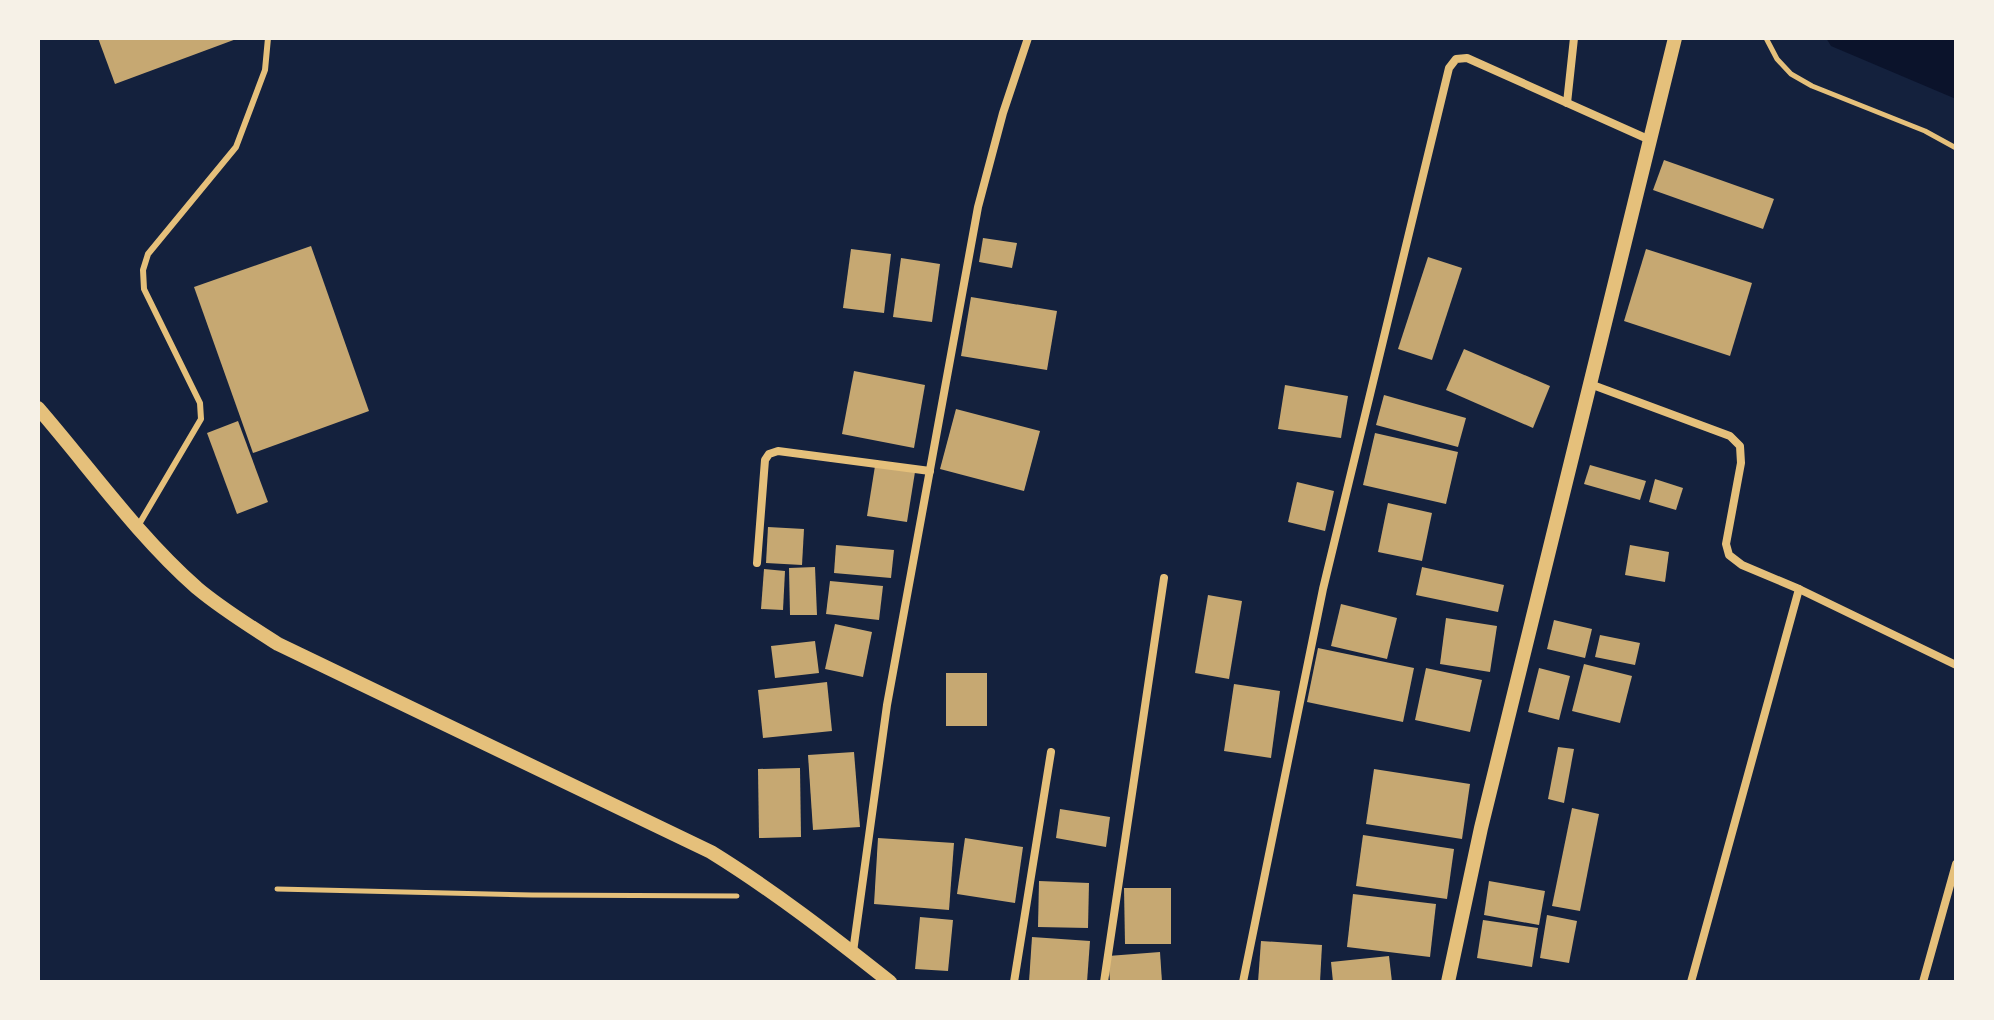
<svg xmlns="http://www.w3.org/2000/svg" width="1994" height="1020" font-family="'DejaVu Sans',sans-serif">
<style>
.water{fill:#0b132b}
.building{fill:#c6a872}
.lines{fill:none;stroke-linecap:round;stroke-linejoin:round}
.path{stroke:#e5c07b;stroke-width:5}
.service{stroke:#e5c07b;stroke-width:6}
.minor{stroke:#e5c07b;stroke-width:8}
.tertiary{stroke:#e5c07b;stroke-width:14}
</style>
<rect width="100%" height="100%" fill="#14213d"/>
<path class="water" d="M1826,38H1956V99L1831,46Z"/>
<g class="building">
<path d="M98,38H239L115,84Z"/>
<path d="M1664,160L1774,199L1763,229L1653,190Z"/>
<path d="M983,238L1017,243L1012,268L979,262Z"/>
<path d="M311,246L369,411L253,453L194,287Z"/>
<path d="M851,249L891,254L884,313L843,308Z"/>
<path d="M1646,249L1752,283L1730,356L1624,321Z"/>
<path d="M1428,257L1462,268L1432,360L1398,349Z"/>
<path d="M901,258L940,264L932,322L893,317Z"/>
<path d="M971,297L1057,311L1047,370L961,356Z"/>
<path d="M1464,349L1550,386L1533,428L1446,390Z"/>
<path d="M854,371L925,385L914,448L842,434Z"/>
<path d="M1285,385L1348,396L1341,438L1278,429Z"/>
<path d="M1384,395L1466,418L1458,447L1376,425Z"/>
<path d="M956,409L1040,431L1024,491L940,469Z"/>
<path d="M238,421L268,502L237,514L207,433Z"/>
<path d="M1375,433L1458,452L1446,504L1363,485Z"/>
<path d="M1590,465L1646,481L1640,500L1584,484Z"/>
<path d="M875,466L915,472L907,522L867,516Z"/>
<path d="M1655,479L1683,488L1676,510L1649,502Z"/>
<path d="M1297,482L1334,491L1325,531L1288,522Z"/>
<path d="M1388,503L1432,513L1422,561L1378,552Z"/>
<path d="M768,527L804,529L802,565L766,563Z"/>
<path d="M836,545L894,550L891,578L834,573Z"/>
<path d="M1630,545L1669,552L1665,582L1625,575Z"/>
<path d="M815,567L817,615H790L789,568Z"/>
<path d="M1422,567L1504,585L1498,612L1416,595Z"/>
<path d="M764,569L785,571L783,610L761,609Z"/>
<path d="M830,581L883,586L879,620L826,614Z"/>
<path d="M1208,595L1242,601L1229,679L1195,673Z"/>
<path d="M1341,604L1397,618L1387,659L1331,646Z"/>
<path d="M1446,618L1497,626L1490,672L1440,664Z"/>
<path d="M1554,620L1592,629L1585,658L1547,649Z"/>
<path d="M835,624L872,632L863,677L825,669Z"/>
<path d="M1600,635L1640,643L1635,665L1595,657Z"/>
<path d="M815,641L819,673L775,678L771,646Z"/>
<path d="M1318,648L1414,668L1403,722L1307,702Z"/>
<path d="M1584,664L1632,676L1620,723L1572,711Z"/>
<path d="M1426,668L1482,680L1470,732L1415,720Z"/>
<path d="M1539,668L1570,676L1559,720L1528,712Z"/>
<rect x="946" y="673" width="41" height="53"/>
<path d="M827,682L832,731L763,738L758,690Z"/>
<path d="M1234,684L1280,691L1271,758L1224,751Z"/>
<path d="M1558,747L1574,749L1564,803L1548,799Z"/>
<path d="M854,752L860,827L813,830L808,755Z"/>
<path d="M800,768L801,837L759,838L758,769Z"/>
<path d="M1374,769L1470,784L1462,839L1366,824Z"/>
<path d="M1572,808L1599,814L1580,911L1552,906Z"/>
<path d="M1060,809L1110,817L1106,847L1056,838Z"/>
<path d="M1363,835L1454,849L1447,899L1356,886Z"/>
<path d="M878,838L954,843L949,910L874,904Z"/>
<path d="M965,838L1023,847L1015,903L957,894Z"/>
<path d="M1039,881L1089,883L1088,928L1038,927Z"/>
<path d="M1489,881L1545,891L1539,925L1484,915Z"/>
<path d="M1124,888H1171V944H1125Z"/>
<path d="M1353,894L1436,904L1430,957L1347,947Z"/>
<path d="M1547,915L1577,921L1569,963L1540,958Z"/>
<path d="M920,917L953,920L948,971L915,969Z"/>
<path d="M1483,920L1538,928L1532,967L1477,958Z"/>
<path d="M1032,937L1090,941L1087,982H1029Z"/>
<path d="M1261,941L1322,945L1320,982H1258Z"/>
<path d="M1160,952L1162,982H1110L1108,956Z"/>
<path d="M1389,956L1392,982H1333L1331,962Z"/>
</g>
<g class="lines">
<g class="path">
<path d="M1766,38L1777,59L1791,74L1812,86L1925,131L1956,148"/>
<path d="M277,889L532,895L737,896"/>
</g>
<path class="service" d="M138,526L201,419L200,403L144,289L143,270L148,254L236,147L265,70L268,38"/>
<g class="minor">
<path d="M1567,103L1574,38"/>
<path d="M1590,384L1730,436L1740,446L1741,463L1726,544L1729,555L1742,565L1799,589L1956,665"/>
<path d="M757,563L765,460L769,454L778,451L930,471"/>
<path d="M853,952L887,705L978,207L1003,113L1028,38"/>
<path d="M1014,982L1051,752"/>
<path d="M1104,982L1164,578"/>
<path d="M1243,982L1323,589L1449,68L1456,59L1467,58L1650,140"/>
<path d="M1691,982L1799,589"/>
<path d="M1923,982L1956,864"/>
</g>
<g class="tertiary">
<path d="M38,408C90,468 137,535 197,588C222,609 251,627 278,644L711,852C774,891 832,936 890,982"/>
<path d="M1448,982L1481,828L1675,38"/>
</g>
</g>
<rect width="1994" height="1020" fill="none" stroke="#f6f1e7" stroke-width="80"/>
</svg>
